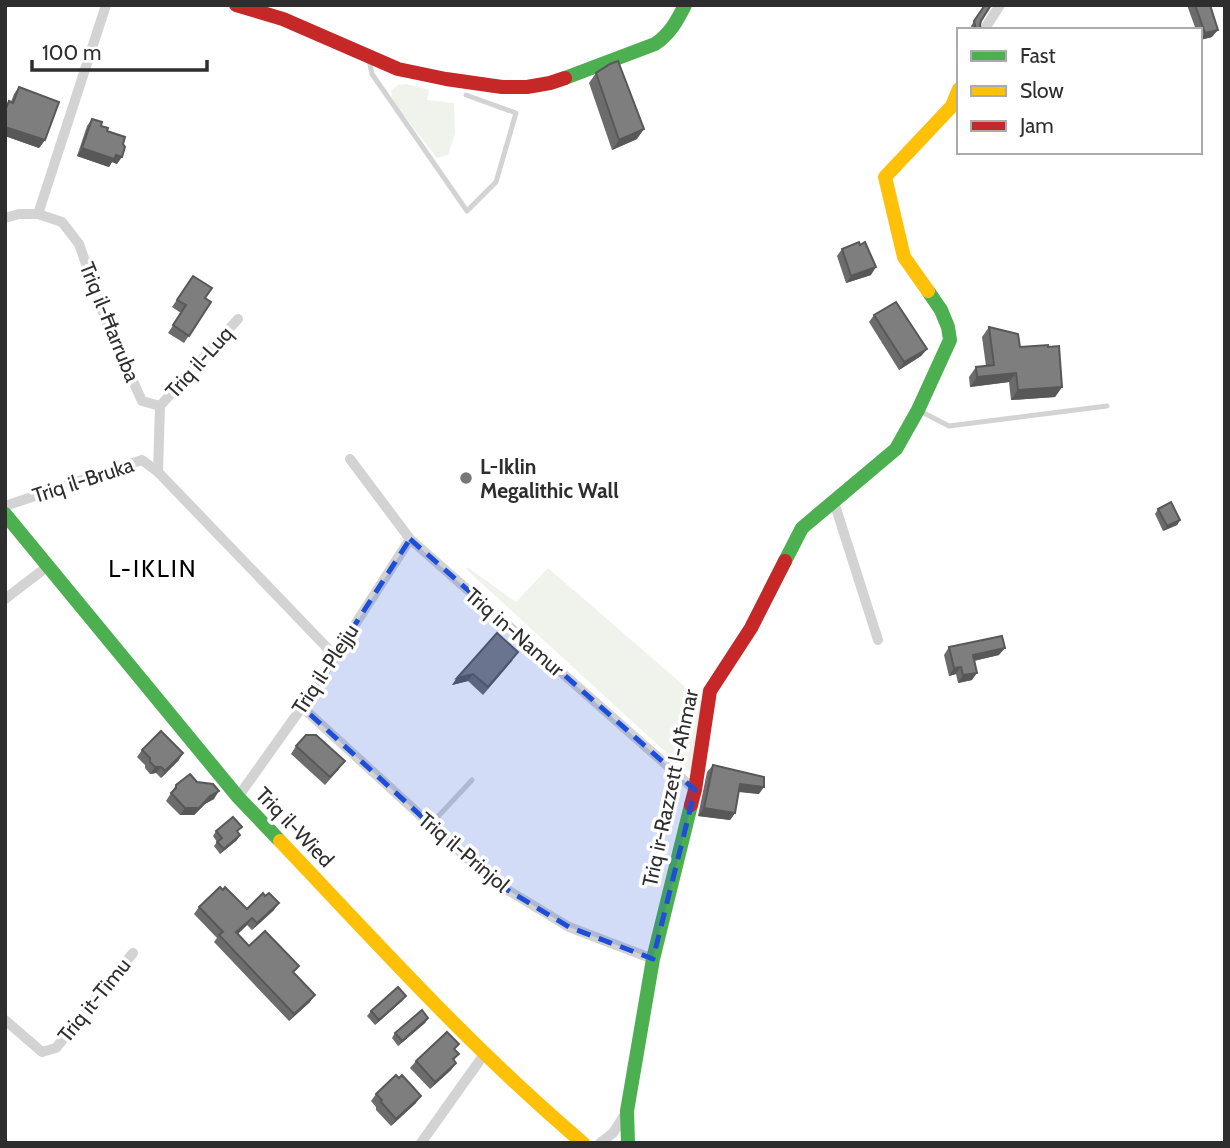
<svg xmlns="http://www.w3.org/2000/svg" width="1230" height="1148" font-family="Cabin,sans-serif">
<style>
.green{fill:#f0f3ec}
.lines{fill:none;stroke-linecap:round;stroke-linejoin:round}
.lane{stroke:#d3d3d3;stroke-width:5}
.street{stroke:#d3d3d3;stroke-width:10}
.fast{stroke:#4caf50;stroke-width:14}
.slow{stroke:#ffc107;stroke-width:14}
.jam{stroke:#c62828;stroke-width:14}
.wall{fill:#6c6c6c}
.shaded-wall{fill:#585858}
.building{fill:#7e7e7e;stroke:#585858;stroke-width:2}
.marked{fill:#1d4ed8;fill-opacity:0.2;stroke:#1d4ed8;stroke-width:5;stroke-dasharray:14 9;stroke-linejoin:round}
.poi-dot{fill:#777;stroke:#fff;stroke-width:2.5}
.labels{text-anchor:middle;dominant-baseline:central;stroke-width:7;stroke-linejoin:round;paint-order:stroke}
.street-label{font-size:21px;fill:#2e2e2e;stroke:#fff}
.poi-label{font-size:21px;font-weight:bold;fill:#2e2e2e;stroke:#fff;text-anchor:start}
.quarter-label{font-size:24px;letter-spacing:2px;fill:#000;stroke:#fff}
</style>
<rect width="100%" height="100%" fill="#fff"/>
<g class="green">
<path d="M407,84L429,90L427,100L454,103L455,133L448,155L437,158L393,101L391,91L398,85Z"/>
<path d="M467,567L516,602L548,568L704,703L694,774L683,768L466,569Z"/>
</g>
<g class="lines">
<g class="lane">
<path d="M369,59L372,74L467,211L496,182L516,113L466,95"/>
<path d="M918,410L949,426L1107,406"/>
<path d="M431,824L472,780"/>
</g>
<g class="street">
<path d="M984,30L1000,5"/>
<path d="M38,214L106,5"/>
<path d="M5,218L19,214H38L62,222L79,244L106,321L142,401L160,406L158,472"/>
<path d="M160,406L238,319"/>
<path d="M350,459L410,539L695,790"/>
<path d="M834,502L878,640"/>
<path d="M5,506L142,460L158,472L334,655"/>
<path d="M5,599L48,566"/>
<path d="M302,707L491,880L569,927L653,959"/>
<path d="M238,797L302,707L410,539"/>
<path d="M5,1020L42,1052L56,1048L133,953"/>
<path d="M421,1143L485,1053"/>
<path d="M600,1143L613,1133L627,1111"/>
</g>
<g class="fast">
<path d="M565,78L655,44C670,34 677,21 685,5"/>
<path d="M5,514L238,797L280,841"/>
<path d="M785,561L802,528L896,449L918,410L950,340L948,327L941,310L928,291"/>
<path d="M628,1143L627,1111L653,959L691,805"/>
</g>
<g class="slow">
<path d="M928,291L904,257L885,177L952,106L959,89"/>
<path d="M280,841C378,944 474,1051 583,1143"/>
</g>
<g class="jam">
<path d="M236,5L283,19L398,69L446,79L502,87H527L550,83L565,78"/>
<path d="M691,805L695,790L710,691L751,628L785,561"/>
</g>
</g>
<g class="wall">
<path d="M985,5L980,25L981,30H972L971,26Z"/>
<path d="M1187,5H1210L1212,37L1200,40V30H1196Z"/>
<path d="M596,73L637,139L612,150L589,83Z"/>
<path d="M19,87L45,140L39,148L5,136V106L9,101L11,102L14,94Z"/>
<path d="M92,119L107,131L117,164L112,162L109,167L77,156L87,126Z"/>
<path d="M842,249L871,275L846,283L837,256Z"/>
<path d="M193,276L205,298L211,302L184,343L168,333L181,313L172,307Z"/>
<path d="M874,315L927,349L921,356L899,370L869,322Z"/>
<path d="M989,327L1020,347L1062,387L1055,397L1011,400L1009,382L970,387L969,377L976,367L986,366L982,337Z"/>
<path d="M1158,509L1180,520L1177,525L1163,531L1155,514Z"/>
<path d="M949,647L999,655L974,661L972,680L958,683L956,674L949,676L944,655Z"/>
<path d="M513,660L483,695L468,681L452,685L457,678Z"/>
<path d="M296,746L339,769L325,785L291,754Z"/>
<path d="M142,750L179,760L161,778L156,773L150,774L145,768V765L137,757Z"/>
<path d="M713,765L759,794L738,792L735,813L730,820L698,816L707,772Z"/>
<path d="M176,785L214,799L205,804L194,815H180L166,801Z"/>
<path d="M216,831L238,832L237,840L220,854L214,846L217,842L213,836Z"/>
<path d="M265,896L274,910L252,930L247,925L238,934L249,946L294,973L310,1002L289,1021L214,942L217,938L194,914L199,907L247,909Z"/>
<path d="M406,996L402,1001L375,1025L367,1016L371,1011Z"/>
<path d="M428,1018L425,1023L398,1046L392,1038L395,1033Z"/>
<path d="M455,1050L459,1054L454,1060L451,1070L430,1089L410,1068L416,1061Z"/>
<path d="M376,1094L416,1103L391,1126L376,1110V1107L371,1101Z"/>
</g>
<g class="shaded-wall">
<path d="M1218,30L1212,37L1200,40L1205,33Z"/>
<path d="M5,127L45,140L39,148L5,136Z"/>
<path d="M644,129L637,139L612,150L619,140Z"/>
<path d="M82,148L116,155L122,157L117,164L112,162L109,167L77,156Z"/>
<path d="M876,267L871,275L846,283L851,276Z"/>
<path d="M927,349L921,356L899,370L904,362Z"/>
<path d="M1016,373L1009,382L970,387L977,377Z"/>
<path d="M1062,387L1055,397L1011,400L1018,390Z"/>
<path d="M1180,520L1177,525L1163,531L1167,526Z"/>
<path d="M1005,648L999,655L968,662L973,655Z"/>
<path d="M961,667L956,674L949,676L954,668Z"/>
<path d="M977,673L972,680L958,683L963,675Z"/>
<path d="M473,674L468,681L452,685L457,678Z"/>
<path d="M183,753L179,760L161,778L165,771Z"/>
<path d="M155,767H161L156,773L150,774Z"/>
<path d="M740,784L764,787L759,794L734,791Z"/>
<path d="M219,791L214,799L205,804L194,815H180L185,808Z"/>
<path d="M704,808L735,813L730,820L698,816Z"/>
<path d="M240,835L237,840L220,854L224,849Z"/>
<path d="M279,903L274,910L252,930L257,923Z"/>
<path d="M252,918L247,925L231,940L236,932Z"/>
<path d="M315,995L310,1002L289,1021L294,1014Z"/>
<path d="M406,996L402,1001L375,1025L379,1020Z"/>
<path d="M428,1018L425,1023L398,1046L402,1041Z"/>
<path d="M456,1063L451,1070L430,1089L435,1082Z"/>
<path d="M421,1096L416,1103L391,1126L396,1119Z"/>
</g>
<g class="building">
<path d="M985,5H991L981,21L980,25L981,30H976L974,21Z"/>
<path d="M1195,5H1210L1218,30L1205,33Z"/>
<path d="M618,61L644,129L619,140L596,73L610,64Z"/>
<path d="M19,87L59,102L45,140L5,127V111L9,101L13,103Z"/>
<path d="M92,119L102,122L101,126L108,128L107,131L125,137L123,144L125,147L122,157L116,155L114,159L82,148Z"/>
<path d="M859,242L860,245L865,242L876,267L851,276L842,249Z"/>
<path d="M193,276L212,288L205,298L211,302L189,336L173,325L186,305L177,300Z"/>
<path d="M896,302L927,349L904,362L874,315Z"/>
<path d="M989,327L1018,334L1020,347L1048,345V347L1059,346L1062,387L1018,390L1016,373L977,377L976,367L994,365Z"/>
<path d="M1171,502L1180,520L1167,526L1158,509Z"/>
<path d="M497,633L518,652L488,687L473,674L457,678Z"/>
<path d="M1002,636L1005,648L973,655L977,673L963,675L961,667L954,668L949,647Z"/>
<path d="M161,731L183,753L165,771L161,767H155L150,762V758L142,750Z"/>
<path d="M306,735H316L345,761L330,777L296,746Z"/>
<path d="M713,765L764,777V787L740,784L735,813L704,808Z"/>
<path d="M190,774L197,782L213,784L219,791L210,796L199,808H185L171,793L176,788V785Z"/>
<path d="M233,817L242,827L237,831L240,835L224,849L217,842L222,838L216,831Z"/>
<path d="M220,887L223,890L225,887L247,909L263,893L265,896L269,893L279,903L257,923L252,918L236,932L249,946L265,931L299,966L293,972L315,995L294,1014L219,935L223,932L199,907Z"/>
<path d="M398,987L406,996L379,1020L371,1011Z"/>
<path d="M422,1010L428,1018L402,1041L395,1033Z"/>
<path d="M447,1032L459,1044L454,1049L459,1054L453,1059L456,1063L435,1082L416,1061Z"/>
<path d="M396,1075L399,1078L402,1075L421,1096L396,1119L381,1102L382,1100L376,1094Z"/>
</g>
<path class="marked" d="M410,539L695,790L653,959L569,927L491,880L302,707Z"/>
<circle class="poi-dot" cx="466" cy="478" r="7"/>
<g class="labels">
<g class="street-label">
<text transform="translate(110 322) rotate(68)">Triq il-Ħarruba</text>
<text transform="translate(199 362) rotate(-48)">Triq il-Luq</text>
<text transform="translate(83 480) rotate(-18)">Triq il-Bruka</text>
<text transform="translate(515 632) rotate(41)">Triq in-Namur</text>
<text transform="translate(325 669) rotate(-57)">Triq il-Plejju</text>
<text transform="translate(670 788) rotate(-78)">Triq ir-Razzett l-Aħmar</text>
<text transform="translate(295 827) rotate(46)">Triq il-Wied</text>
<text transform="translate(464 852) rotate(40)">Triq il-Prinjol</text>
<text transform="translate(94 1000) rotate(-51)">Triq it-Timu</text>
</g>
<g class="poi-label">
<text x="480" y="466">L-Iklin<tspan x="480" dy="24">Megalithic Wall</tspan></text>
</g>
<g class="quarter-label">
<text x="153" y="568">L-IKLIN</text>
</g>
</g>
<rect width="1230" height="1148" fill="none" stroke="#2e2e2e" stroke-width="14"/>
<rect x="957" y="28" width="245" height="126" fill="#ffffff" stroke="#ababab" stroke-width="2"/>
<rect x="971" y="51" width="35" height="10" fill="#4caf50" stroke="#ababab" stroke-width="2"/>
<text x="1020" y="63" font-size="21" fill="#2e2e2e">Fast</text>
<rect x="971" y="86" width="35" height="10" fill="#ffc107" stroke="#ababab" stroke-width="2"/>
<text x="1020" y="98" font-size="21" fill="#2e2e2e">Slow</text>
<rect x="971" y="121" width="35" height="10" fill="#c62828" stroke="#ababab" stroke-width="2"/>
<text x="1020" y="133" font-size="21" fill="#2e2e2e">Jam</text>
<path d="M32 60v10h175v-10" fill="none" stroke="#2e2e2e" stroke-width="3.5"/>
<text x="42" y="60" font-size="21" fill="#2e2e2e" stroke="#ffffff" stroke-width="5" paint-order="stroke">100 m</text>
</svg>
